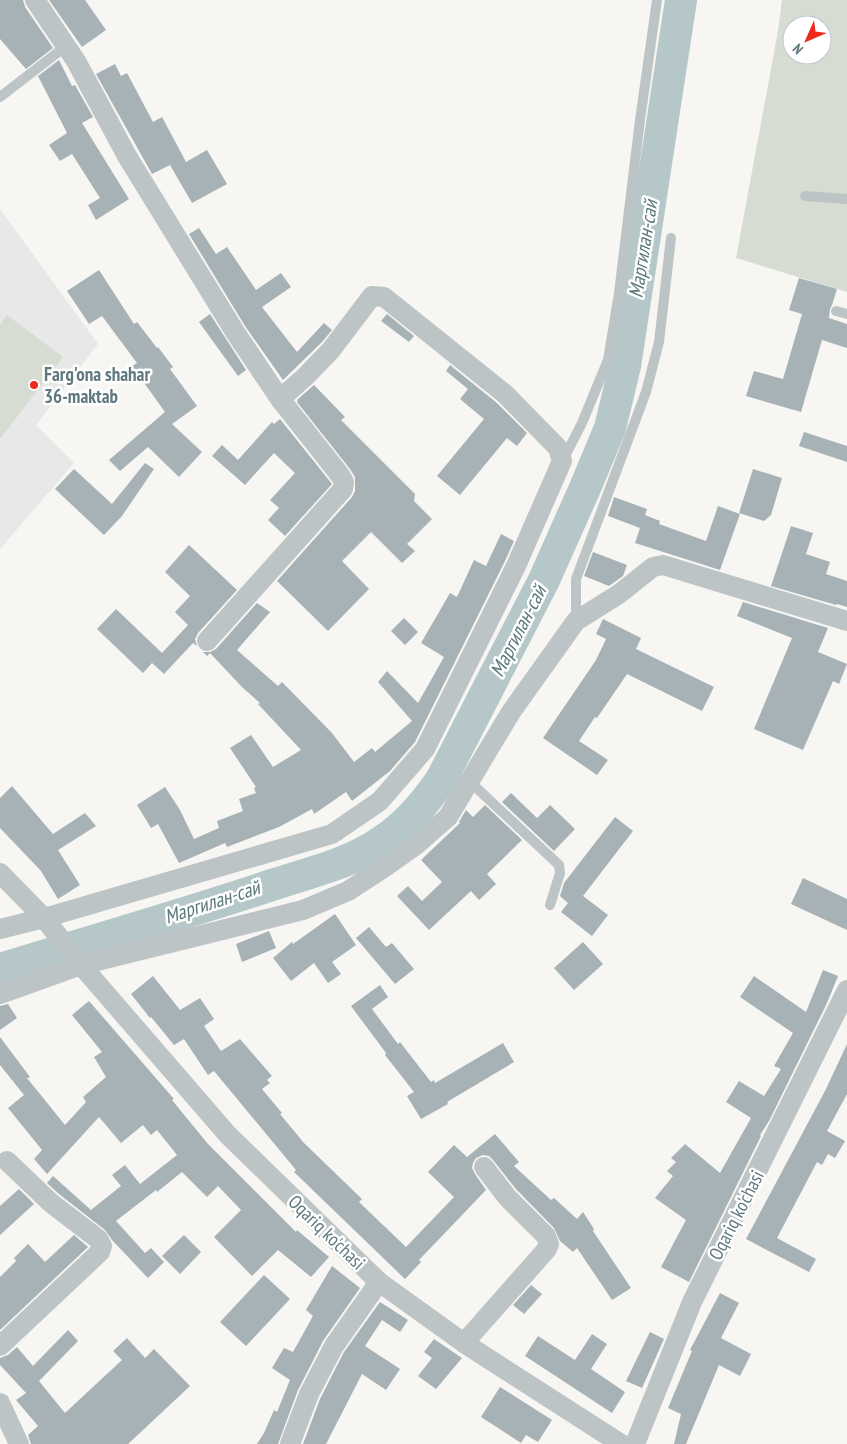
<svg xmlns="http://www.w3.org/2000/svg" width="847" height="1444" font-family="'PT Sans Narrow',sans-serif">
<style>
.built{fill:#e7e8e7}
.green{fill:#d7dcd2;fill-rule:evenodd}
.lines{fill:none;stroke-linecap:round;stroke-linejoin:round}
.river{stroke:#b5c7c9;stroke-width:32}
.building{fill:#a6b2b6}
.lane{stroke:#bdc4c6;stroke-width:10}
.street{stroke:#bdc4c6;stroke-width:20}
.poi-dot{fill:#ee291c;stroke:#fff;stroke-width:2}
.labels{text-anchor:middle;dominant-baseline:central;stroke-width:5;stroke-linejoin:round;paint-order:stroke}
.poi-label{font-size:19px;font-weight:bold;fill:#607880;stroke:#fff;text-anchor:start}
.street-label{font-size:19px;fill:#607880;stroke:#fff}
.water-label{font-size:20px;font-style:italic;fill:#5a787c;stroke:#fff}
</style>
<rect width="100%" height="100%" fill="#f7f6f3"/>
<path class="built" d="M0,209L98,344L36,425L74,463L0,549Z"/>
<g class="green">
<path d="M782,0H847V292L736,258L778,31ZM792,25H822V55H792Z"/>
<path d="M7,315L63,357L0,439V325Z"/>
</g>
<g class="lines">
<path class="river" d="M0,969C91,941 182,915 272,885C308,873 349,864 381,842C406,826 424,804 441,780L544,580L585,488L610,428L625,366L681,0"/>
</g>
<g class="building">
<path d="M0,0H23L25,7L53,48L26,69L0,39Z"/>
<path d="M49,0H85L106,30L82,47Z"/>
<path d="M59,60L72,86L75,85L93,117L82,123L129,199L96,220L88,205L100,198L72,154L60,161L49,145L67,133L38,76Z"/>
<path d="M115,64L121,76L127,73L153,122L162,117L186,162L207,150L227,184L192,203L170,165L152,174L96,74Z"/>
<path d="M199,228L216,254L227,247L256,290L281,273L291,287L262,307L297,352L324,323L332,330L322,342L283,380L245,326L189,234Z"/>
<path d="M99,270L134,324L137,322L157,348L158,347L173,367L170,369L197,406L172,424L202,452L179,477L148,447L120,471L109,460L165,412L132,366L137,363L102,316L89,324L67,291Z"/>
<path d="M799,278L837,289L832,305L830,309L829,318L847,324V348L822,340L801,412L746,396L754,371L783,379L802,314L789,310Z"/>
<path d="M210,314L246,370L238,376L199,322Z"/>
<path d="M387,314L414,336L409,342L381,321Z"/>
<path d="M450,365L497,403L527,433L517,446L507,438L460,495L437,476L484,419L460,399L468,389L446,371Z"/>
<path d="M314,385L345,417L341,420L415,494L414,501L432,519L407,544L415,551L402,563L371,532L342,561L369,589L328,631L277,581L352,497L355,491V477L350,469L297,402L298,399Z"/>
<path d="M280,419L332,484L285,536L268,520L279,508L270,500L295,473L274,453L245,485L212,456L222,445L238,460L272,422L274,424Z"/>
<path d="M804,432L847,446V462L799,446Z"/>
<path d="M145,463L154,469L122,516L104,535L55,489L74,469L112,504Z"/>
<path d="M753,469L782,478L771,515L764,521L739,513Z"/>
<path d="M614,497L647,509L645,515L660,521L659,524L706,541L718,506L740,514L720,570L635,543L641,525L640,528L608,516Z"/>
<path d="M791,526L813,533L806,554L830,562L826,574L847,581V607L837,604L836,605L771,586Z"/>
<path d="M501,534L514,541L505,561L415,742L390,771L352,801L346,792L314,814L312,809L279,827L227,847L225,843L179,863L158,824L151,828L137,805L165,787L180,810L194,839L219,828L217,821L243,811L239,799L256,793L254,788L256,787L230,748L251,735L273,767L301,750L258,704L260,703L242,687L210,653L207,656L203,652H210L216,649L257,603L270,612L237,650L278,686L282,682L332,733L354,762L372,748L375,752L412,721L378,682L387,671L418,703L444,657L421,643L450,593L457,597L474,560L486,566Z"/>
<path d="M189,545L237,590L198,633L195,639L197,646L193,643L164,674L152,663L143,673L97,629L116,609L162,653L188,625L175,612L190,596L165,572Z"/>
<path d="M593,552L627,565L623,576L609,586L584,576Z"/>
<path d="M743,602L828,628L818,652L847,664L839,684L833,681L803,750L754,729L792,638L737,616Z"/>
<path d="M404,618L418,632L405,645L391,631Z"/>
<path d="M603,619L641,638L636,649L714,687L702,711L627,674L597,718L595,717L579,741L608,760L597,775L543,738L596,660L606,639L596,634Z"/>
<path d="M12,786L53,834L85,813L96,826L58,850L80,885L58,899L41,871L0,828V798Z"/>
<path d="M511,793L537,818L550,805L575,829L554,851L502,802Z"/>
<path d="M485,805L522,840L487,874L496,884L479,900L471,891L429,930L397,896L408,886L422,901L442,882L421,860L460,823L459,822L466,810L473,817Z"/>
<path d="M615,817L633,831L583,896L608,915L592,936L561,912L568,903L560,896L564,883Z"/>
<path d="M803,878L847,899V930L791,904Z"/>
<path d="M335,914L356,945L332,962L341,974L328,983L314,963L291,981L273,958L292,942L293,944Z"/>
<path d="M369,927L386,947L392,943L414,969L395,984L356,938Z"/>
<path d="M269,931L276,948L242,962L236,944Z"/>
<path d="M583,942L603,964L574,990L554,968Z"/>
<path d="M823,970L838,976L827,1003L769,1121L760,1135L761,1136L689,1282L661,1267L686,1220L655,1198L673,1176L667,1171L676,1162L671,1158L685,1144L720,1173L751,1118L726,1102L739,1081L764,1096L781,1069L774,1066L793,1033L740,997L754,976L806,1012Z"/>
<path d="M153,976L180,1010L200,998L214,1019L204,1026L221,1051L240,1039L272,1076L267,1080L270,1083L262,1089L282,1113L280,1114L304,1143L362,1199L359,1202L406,1247L454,1197L428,1172L454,1145L467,1157L495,1134L519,1162L514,1166L551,1200L554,1198L577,1219L583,1212L594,1229L593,1231L631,1288L612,1300L577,1248L573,1252L560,1241L554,1228L516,1189L493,1160L489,1156L483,1155L476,1158L473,1163L472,1168L475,1174L486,1190L419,1260L421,1262L405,1279L294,1172L296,1170L214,1071L208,1075L184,1039L174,1045L151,1017L150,1018L131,994Z"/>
<path d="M380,985L388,997L372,1009L398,1044L400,1042L431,1082L434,1080L435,1083L503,1043L514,1062L447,1102L448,1104L421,1119L407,1096L414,1092L385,1055L386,1053L351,1006Z"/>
<path d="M89,1001L174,1099L172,1100L208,1144L296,1232L297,1230L329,1257L311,1277L278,1250L252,1276L214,1237L241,1210L218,1186L207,1197L182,1172L157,1192L156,1190L116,1221L145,1253L151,1248L164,1262L148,1278L112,1240L105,1230L59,1194L47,1183L53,1176L91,1210L121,1186L112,1175L125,1165L140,1184L177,1155L157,1130L151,1135L143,1125L121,1143L99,1117L47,1174L34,1159L42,1150L8,1108L24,1095L0,1065V1037L30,1077L27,1078L65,1125L86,1102L83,1097L106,1077L94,1057L102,1052L72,1015Z"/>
<path d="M8,1004L17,1018L0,1030V1006Z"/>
<path d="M847,1044V1094L827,1131L845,1141L835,1158L828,1154L822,1165L817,1162L777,1238L816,1259L809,1272L746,1239L826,1089Z"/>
<path d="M19,1189L34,1204L0,1235V1206Z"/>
<path d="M74,1235L88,1247L0,1330V1277L16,1261L14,1258L28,1244L45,1262Z"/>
<path d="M184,1235L201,1252L180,1274L162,1256Z"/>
<path d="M332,1266L360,1288L323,1341L298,1390L278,1444H257L264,1433L274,1410L277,1412L290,1380L272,1368L284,1348L293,1352L313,1316L306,1310Z"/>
<path d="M264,1275L290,1299L246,1346L220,1322Z"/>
<path d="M531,1285L542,1294L524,1314L513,1305Z"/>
<path d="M720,1293L739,1303L721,1338L751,1354L740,1376L719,1365L686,1444H674L681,1414L668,1408L692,1351L690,1350Z"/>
<path d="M380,1302L408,1320L400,1332L382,1320L365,1346L400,1369L386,1390L362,1374L326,1444H303L320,1399L344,1352Z"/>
<path d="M68,1330L78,1341L39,1381L65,1413L122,1360L113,1351L127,1338L145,1358L154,1349L190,1386L128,1444H31L28,1435L38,1426L16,1400L26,1393L0,1365V1358L8,1355L17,1347L33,1366Z"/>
<path d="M650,1332L664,1339L642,1388L626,1381Z"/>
<path d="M592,1334L607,1344L591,1369L625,1392L612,1413L525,1356L538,1336L575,1360Z"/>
<path d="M434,1339L462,1358L436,1389L418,1376L432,1358L424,1352Z"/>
<path d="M500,1387L552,1420L538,1442L526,1435L521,1443L481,1417Z"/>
</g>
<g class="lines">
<g class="lane">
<path d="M0,97L66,46"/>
<path d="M805,196L847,199"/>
<path d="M836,311L847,314"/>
<path d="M563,460L582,423L608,360L619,293L640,120L657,0"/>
<path d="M576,621V579L646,392L659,342L671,238"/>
<path d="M469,781L559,865L560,873L550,905"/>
</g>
<g class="street">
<path d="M35,0L76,61L127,156L235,332L280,399L340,475L344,482L343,489L207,641"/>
<path d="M0,873L44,918L81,965L228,1135L379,1282L464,1343L621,1444"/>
<path d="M0,929L44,918L332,834L380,801L425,749L516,566L562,461L558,448L505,394L384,297L372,296L331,350L306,376L280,399"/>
<path d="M0,994L81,965L303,910L348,891L382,869L416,845L448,817L511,712L576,621L619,594L653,567L663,565L847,621"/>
<path d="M464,1343L547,1249L549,1244L546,1236L507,1197L484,1167"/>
<path d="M0,1346L100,1252L102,1246L98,1239L51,1203L7,1161"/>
<path d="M0,1403L19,1444"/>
<path d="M290,1444L309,1394L334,1346L379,1282"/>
<path d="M635,1444L692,1302L847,990"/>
</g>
</g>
<circle class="poi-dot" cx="34" cy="385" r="5"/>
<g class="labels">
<g class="poi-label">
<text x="44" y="374">Farg'ona shahar<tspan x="44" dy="22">36-maktab</tspan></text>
</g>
<g class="street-label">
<text transform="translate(736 1215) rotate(-63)">Oqariq ko'chasi</text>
<text transform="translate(327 1232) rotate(44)">Oqariq ko'chasi</text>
</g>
<g class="water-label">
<text transform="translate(643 249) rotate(-81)">Маргилан-сай</text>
<text transform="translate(518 631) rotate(-63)">Маргилан-сай</text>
<text transform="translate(212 902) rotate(-18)">Маргилан-сай</text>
</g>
</g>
<g transform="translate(807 40) rotate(225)"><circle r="24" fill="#ffffff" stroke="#bfc9cc"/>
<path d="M0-4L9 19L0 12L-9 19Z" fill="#ee291c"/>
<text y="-8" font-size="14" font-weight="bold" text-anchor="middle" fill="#607880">N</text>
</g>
</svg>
